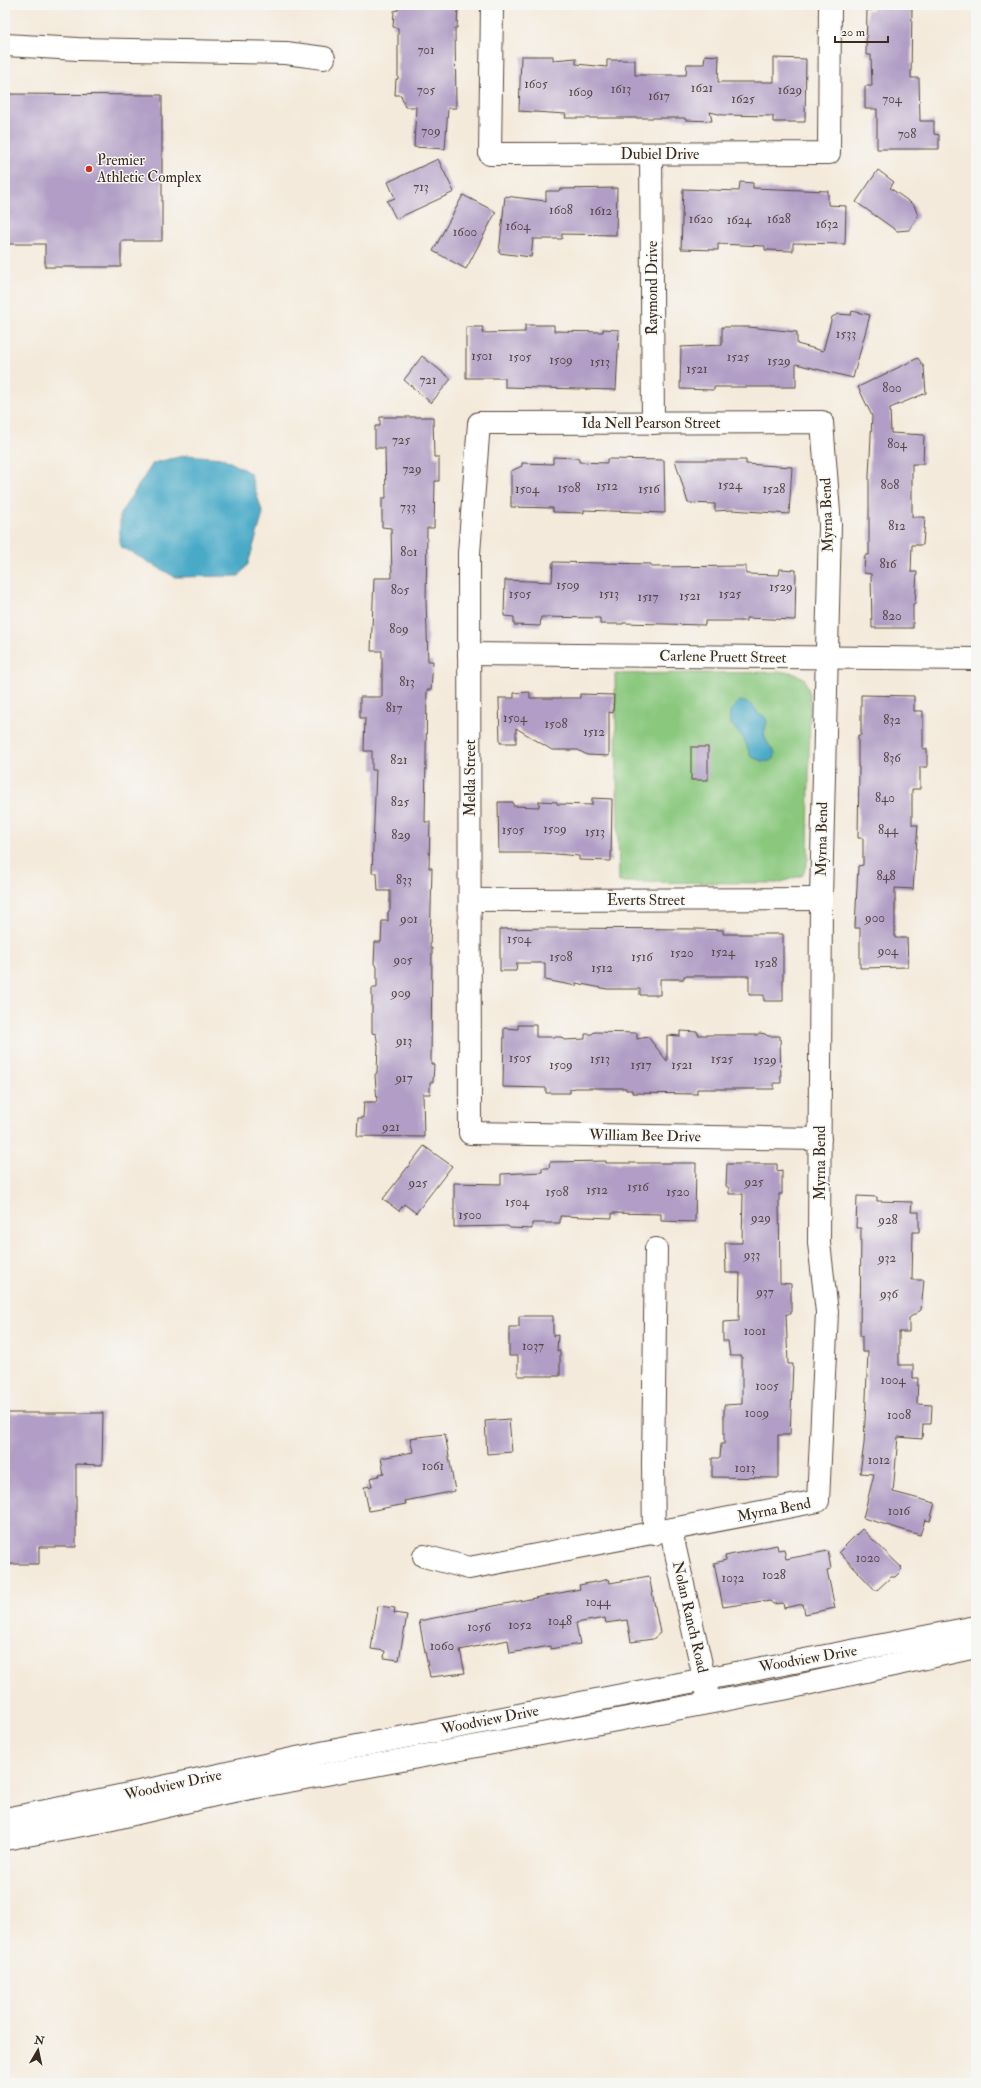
<svg xmlns="http://www.w3.org/2000/svg" width="981" height="2088" font-family="'IM FELL Double Pica',serif">
<style>
.green{fill:#8ac87e;stroke:#62794e}
.water{fill:#48aac8;stroke:#426a73}
.building{fill:#b19dc5}
.lines{fill:none;stroke-linecap:round;stroke-linejoin:round}
.minor-casing{stroke:#57473a;stroke-width:24}
.minor{stroke:#fff;stroke-width:22}
.poi-dot{fill:#c8321e;stroke:#f6f6f2;stroke-width:1.5}
.labels{text-anchor:middle;dominant-baseline:central;stroke-width:3;stroke-linejoin:round;paint-order:stroke}
.number-label{font-size:13px;fill:#584748}
.street-label{font-size:15px;fill:#3b2a1e;stroke:#f6f6f2}
.poi-label{font-size:15px;fill:#3b2a1e;stroke:#f6f6f2;text-anchor:start}
</style>
<rect width="100%" height="100%" fill="#f6f6f2"/>
<filter id="ink" filterUnits="userSpaceOnUse"><feTurbulence type="fractalNoise" baseFrequency=".025" numOctaves="2"/><feDisplacementMap in="SourceGraphic" scale="8" xChannelSelector="R" yChannelSelector="G"/><feConvolveMatrix kernelMatrix="1 2 1 2 8 2 1 2 1" color-interpolation-filters="sRGB"/></filter>
<filter id="wash" filterUnits="userSpaceOnUse"><feTurbulence type="fractalNoise" baseFrequency=".012" numOctaves="4" result="noise"/><feDisplacementMap in="SourceGraphic" scale="16" xChannelSelector="R" yChannelSelector="G"/><feGaussianBlur stdDeviation="0.9" result="paint"/><feColorMatrix in="noise" values="0 0 0 0 0 0 0 0 0 0 0 0 0 0 0 0 0 1.4 0 .05"/><feComposite in="paint" operator="in"/></filter>
<g filter="url(#wash)">
<rect width="100%" height="100%" fill="#f4eadb"/>
<path class="green" d="M790,672L804,678L810,694L808,859L803,875L778,883L619,882L615,674Z"/>
<g class="water">
<path d="M187,455L223,458L250,473L263,514L248,564L239,576L175,577L120,546V514L153,463Z"/>
<path d="M740,701C749,703 755,705 758,714L764,716L767,721L764,735L767,742L775,753L774,759C764,765 760,759 751,757L744,739L730,723V711Z"/>
</g>
<g id="blocks">
<g class="building">
<path d="M398,5H458L457,28H455L456,108H448L445,149L414,147L416,107H405L401,95H395L396,79H398V28L393,27L394,11L398,10Z"/>
<path d="M873,5H912L911,78H919L920,121H934V134L939,135V149H877V109H865V86H872L871,55H866L867,10H872Z"/>
<path d="M705,55L719,56L718,82H774V58L806,59L805,122H773V116L723,115L710,112L712,121L685,120V118H565L566,114L519,111L521,56H553V60L576,58V64L607,67V60H635V75H686L687,64H704Z"/>
<path d="M5,94L162,95V241H121V267H45V244H5Z"/>
<path d="M438,159L454,192L396,219L387,201L395,198L388,182Z"/>
<path d="M878,170L894,182L890,188L914,205L918,216L909,230L897,231L856,202Z"/>
<path d="M740,182L753,183V188L828,191V205L846,206L845,244L793,243V251L765,250V246L718,244V250L681,249L683,189L739,191Z"/>
<path d="M617,188L616,235L562,234V239H533L531,257L499,253L505,196L546,201V191H559L560,189Z"/>
<path d="M463,195L496,212L466,269L433,251Z"/>
<path d="M852,311L870,315L853,378L796,364V387H714V390L680,389L681,347L722,345V327H749L797,332V344L823,351L832,317L838,314L851,315Z"/>
<path d="M525,325H554V331L603,332V329L619,330L616,390L505,387V378H466V327H483L482,333L525,332Z"/>
<path d="M422,356L451,379L431,403L404,380Z"/>
<path d="M918,358L924,367L926,393L890,408L891,433L924,435L923,464H912V517H925L923,545H912L911,572H917L915,604H913V628H872L871,574L864,573L865,555H869V476L872,416L858,387Z"/>
<path d="M380,417H433L434,457H439V481H435L434,528H427L426,602L428,661H433L431,690H427L425,822H430L429,868H432L430,948H432L431,1064H434L433,1082H430V1094H423L424,1137L357,1136L358,1118H363L364,1102H377L375,1075L377,1072L378,1046L376,1034L372,1033V988H377V967L374,964L375,942H381L382,921H388V912L390,910V891H378L377,873H372L376,770H372V751H364L365,718H360V697H382V651H371L374,578H392L391,528L382,527V498H386L385,448H375V426H380Z"/>
<path d="M553,457L579,458V462L607,463V459L664,460L665,513L584,510V513L553,512V508L511,507V471L522,466V463L553,464Z"/>
<path d="M675,460H746V464L792,467L789,514L732,510L715,511V504L688,503Z"/>
<path d="M553,562L651,564V567L746,566V574L779,575L780,569L796,570L795,620L746,618V621H705V625L623,623V624H600V618L541,617L540,626L514,625V617L504,616L505,580L552,582Z"/>
<path d="M530,692V698H580V694L614,695L613,713L609,712V756L587,755L578,750H552L516,728V743H500L499,698H514V693Z"/>
<path d="M861,695L914,696V711H923V749H927V767H920V789H912V825H918L913,889L895,888V938H907L908,967L860,968V928H855L858,866L863,865V838H858L859,767H858V735H861Z"/>
<rect x="691" y="747" width="17" height="33"/>
<path d="M592,798L612,799L611,861L579,860V856L544,853H499L498,802H513V806L539,807V801L557,802V804L592,805Z"/>
<path d="M546,928L697,929L723,930V934H783V1001H764V995H749V976H684V979H660V995H640V989H607L576,983V986L545,980V963H517L516,971H500V929Z"/>
<path d="M518,1025H536V1037H561L564,1040L585,1039V1034H592L594,1032L637,1033V1039L648,1037L667,1061V1035L680,1036V1031L698,1032V1035H757L760,1033L765,1034L768,1036H780L781,1083H774V1089H697V1094L632,1093V1090H626V1088H576L570,1089V1093H546V1088L503,1087L504,1028L518,1029Z"/>
<path d="M424,1146L452,1166L416,1213L404,1204L399,1211L383,1199Z"/>
<path d="M606,1161V1163H696L695,1222L661,1221V1214L612,1213V1218L560,1216V1223H532V1229L510,1228L508,1226L454,1227V1183L501,1184V1174L542,1172V1168H549L550,1162Z"/>
<path d="M727,1164H777V1171L782,1170V1194H779L780,1283L791,1284V1314H786L788,1364H793L790,1435H778V1478L712,1477V1458H720L721,1444H724V1405L742,1404V1356H730L728,1341H723V1322L739,1321L740,1273H726L725,1243H742L743,1194H729V1188L726,1186Z"/>
<path d="M857,1196L877,1197V1201L912,1202L911,1212H919V1232H913L912,1280H924L921,1310L909,1318V1332H899V1365H913V1378H918L917,1404L932,1405L931,1424H923L922,1439L898,1437L893,1492L935,1503L930,1521L925,1520L920,1535L863,1518L874,1474L860,1473L864,1444L868,1352H862V1336H860L861,1228H856Z"/>
<path d="M519,1316H553V1336L558,1335L557,1351H560V1376H518V1356H509V1327H519Z"/>
<path d="M5,1413H103L102,1465L76,1464V1547H39V1564H7V1547H5Z"/>
<path d="M509,1419L512,1452L487,1454L485,1421Z"/>
<path d="M445,1434L455,1491L405,1501L406,1504L369,1511L364,1487L372,1486L370,1478L379,1476V1474L384,1473L381,1458L413,1452L410,1438Z"/>
<path d="M862,1529L901,1567L900,1572L895,1577H891L876,1591L839,1552Z"/>
<path d="M777,1545L778,1550L784,1549L786,1559L828,1551L831,1569L827,1570L835,1608L805,1614L803,1604L784,1608L783,1603L773,1604L770,1601L764,1602L763,1601L723,1607L714,1563L726,1560L725,1556Z"/>
<path d="M649,1576L660,1633L653,1639L631,1642L627,1620L606,1623L605,1618L576,1623L580,1644L550,1649V1646L510,1653L508,1640L460,1650L465,1673L430,1677L419,1621L580,1589L579,1585L601,1581L609,1579L610,1583Z"/>
<path d="M378,1606L395,1608L394,1613L407,1615L399,1660L384,1658L385,1651L371,1649Z"/>
</g>
</g>
</g>
<g filter="url(#ink)">
<use href="#blocks" fill-opacity="0" stroke="#57473a" stroke-width="1"/>
<g class="lines">
<g class="minor-casing">
<g id="minor">
<path d="M492,5L490,154L829,153L830,5"/>
<path d="M5,45L78,49L286,53L324,58"/>
<path d="M651,154L653,423"/>
<path d="M469,654L976,659"/>
<path d="M471,900L821,899"/>
<path d="M671,1531L707,1691"/>
<path d="M654,1534L653,1463L656,1249"/>
<path d="M424,1556L469,1568L818,1501L827,1312L819,1243L821,899L830,525L822,422L479,423L469,553L470,1133L820,1139"/>
<path d="M5,1819C111,1799 216,1775 321,1753C539,1709 758,1670 976,1627"/>
<path d="M5,1839L99,1822L219,1794L783,1689L976,1647"/>
</g>
</g>
<use href="#minor" class="minor"/>
</g>
</g>
<circle class="poi-dot" cx="89" cy="169" r="4"/>
<g class="labels">
<g class="number-label">
<text x="426" y="50">701</text>
<text x="536" y="84">1605</text>
<text x="702" y="88">1621</text>
<text x="621" y="89">1613</text>
<text x="426" y="90">705</text>
<text x="790" y="90">1629</text>
<text x="581" y="92">1609</text>
<text x="659" y="96">1617</text>
<text x="743" y="99">1625</text>
<text x="892" y="99">704</text>
<text x="431" y="131">709</text>
<text x="907" y="134">708</text>
<text x="421" y="187">713</text>
<text x="561" y="210">1608</text>
<text x="601" y="211">1612</text>
<text x="701" y="219">1620</text>
<text x="779" y="219">1628</text>
<text x="739" y="220">1624</text>
<text x="827" y="224">1632</text>
<text x="518" y="226">1604</text>
<text x="465" y="232">1600</text>
<text x="846" y="334">1533</text>
<text x="482" y="356">1501</text>
<text x="520" y="357">1505</text>
<text x="738" y="357">1525</text>
<text x="561" y="360">1509</text>
<text x="779" y="361">1529</text>
<text x="600" y="362">1513</text>
<text x="697" y="369">1521</text>
<text x="428" y="380">721</text>
<text x="892" y="388">800</text>
<text x="401" y="440">725</text>
<text x="897" y="444">804</text>
<text x="412" y="469">729</text>
<text x="730" y="485">1524</text>
<text x="890" y="485">808</text>
<text x="607" y="486">1512</text>
<text x="569" y="488">1508</text>
<text x="527" y="489">1504</text>
<text x="649" y="489">1516</text>
<text x="774" y="489">1528</text>
<text x="408" y="507">733</text>
<text x="897" y="526">812</text>
<text x="409" y="552">801</text>
<text x="888" y="564">816</text>
<text x="568" y="585">1509</text>
<text x="781" y="587">1529</text>
<text x="400" y="590">805</text>
<text x="520" y="594">1505</text>
<text x="609" y="594">1513</text>
<text x="730" y="594">1525</text>
<text x="690" y="596">1521</text>
<text x="648" y="597">1517</text>
<text x="892" y="616">820</text>
<text x="399" y="629">809</text>
<text x="407" y="682">813</text>
<text x="394" y="708">817</text>
<text x="515" y="718">1504</text>
<text x="892" y="720">832</text>
<text x="556" y="724">1508</text>
<text x="594" y="732">1512</text>
<text x="892" y="758">836</text>
<text x="399" y="760">821</text>
<text x="885" y="798">840</text>
<text x="400" y="802">825</text>
<text x="555" y="829">1509</text>
<text x="513" y="830">1505</text>
<text x="888" y="830">844</text>
<text x="595" y="832">1513</text>
<text x="401" y="835">829</text>
<text x="886" y="876">848</text>
<text x="404" y="880">833</text>
<text x="875" y="918">900</text>
<text x="409" y="919">901</text>
<text x="519" y="939">1504</text>
<text x="888" y="951">904</text>
<text x="723" y="952">1524</text>
<text x="682" y="953">1520</text>
<text x="561" y="957">1508</text>
<text x="642" y="957">1516</text>
<text x="403" y="960">905</text>
<text x="766" y="963">1528</text>
<text x="602" y="968">1512</text>
<text x="401" y="993">909</text>
<text x="404" y="1041">913</text>
<text x="520" y="1058">1505</text>
<text x="600" y="1059">1513</text>
<text x="722" y="1059">1525</text>
<text x="765" y="1060">1529</text>
<text x="561" y="1065">1509</text>
<text x="641" y="1065">1517</text>
<text x="682" y="1065">1521</text>
<text x="404" y="1078">917</text>
<text x="391" y="1127">921</text>
<text x="754" y="1182">925</text>
<text x="418" y="1183">925</text>
<text x="638" y="1187">1516</text>
<text x="597" y="1190">1512</text>
<text x="557" y="1192">1508</text>
<text x="678" y="1192">1520</text>
<text x="517" y="1202">1504</text>
<text x="470" y="1215">1500</text>
<text x="761" y="1218">929</text>
<text x="888" y="1220">928</text>
<text x="752" y="1255">933</text>
<text x="887" y="1258">932</text>
<text x="765" y="1292">937</text>
<text x="889" y="1294">936</text>
<text x="755" y="1331">1001</text>
<text x="533" y="1346">1037</text>
<text x="893" y="1380">1004</text>
<text x="767" y="1386">1005</text>
<text x="757" y="1413">1009</text>
<text x="899" y="1415">1008</text>
<text x="879" y="1460">1012</text>
<text x="433" y="1466">1061</text>
<text x="745" y="1468">1013</text>
<text x="899" y="1511">1016</text>
<text x="868" y="1558">1020</text>
<text x="774" y="1575">1028</text>
<text x="733" y="1578">1032</text>
<text x="598" y="1602">1044</text>
<text x="560" y="1621">1048</text>
<text x="520" y="1625">1052</text>
<text x="479" y="1627">1056</text>
<text x="442" y="1646">1060</text>
</g>
<g class="street-label">
<text x="660" y="154">Dubiel Drive</text>
<text transform="translate(652 288) rotate(-90)">Raymond Drive</text>
<text x="651" y="423">Ida Nell Pearson Street</text>
<text transform="translate(827 515) rotate(-92)">Myrna Bend</text>
<text transform="translate(723 657) rotate(1)">Carlene Pruett Street</text>
<text transform="translate(470 778) rotate(-90)">Melda Street</text>
<text transform="translate(822 839) rotate(-89)">Myrna Bend</text>
<text x="646" y="900">Everts Street</text>
<text transform="translate(645 1136) rotate(1)">William Bee Drive</text>
<text transform="translate(820 1163) rotate(-90)">Myrna Bend</text>
<text transform="translate(774 1510) rotate(-11)">Myrna Bend</text>
<text transform="translate(690 1617) rotate(77)">Nolan Ranch Road</text>
<text transform="translate(808 1659) rotate(-10)">Woodview Drive</text>
<text transform="translate(490 1720) rotate(-11)">Woodview Drive</text>
<text transform="translate(173 1785) rotate(-12)">Woodview Drive</text>
</g>
<g class="poi-label">
<text x="97" y="160">Premier<tspan x="97" dy="17">Athletic Complex</tspan></text>
</g>
</g>
<rect width="981" height="2088" fill="none" stroke="#f6f6f2" stroke-width="20"/>
<g transform="translate(38 2050) rotate(9)" stroke="#f6f6f2" stroke-width="3" paint-order="stroke">
<path d="M0-3L7 15L0 10L-7 15Z" fill="#3b2a1e"/>
<text y="-6" font-size="11" font-weight="bold" text-anchor="middle" fill="#3b2a1e">N</text>
</g>
<path d="M835 36v6h53v-6" fill="none" stroke="#3b2a1e" stroke-width="2"/>
<text x="841" y="36" font-size="12" fill="#3b2a1e" stroke="#f6f6f2" stroke-width="3" paint-order="stroke">20 m</text>
</svg>
